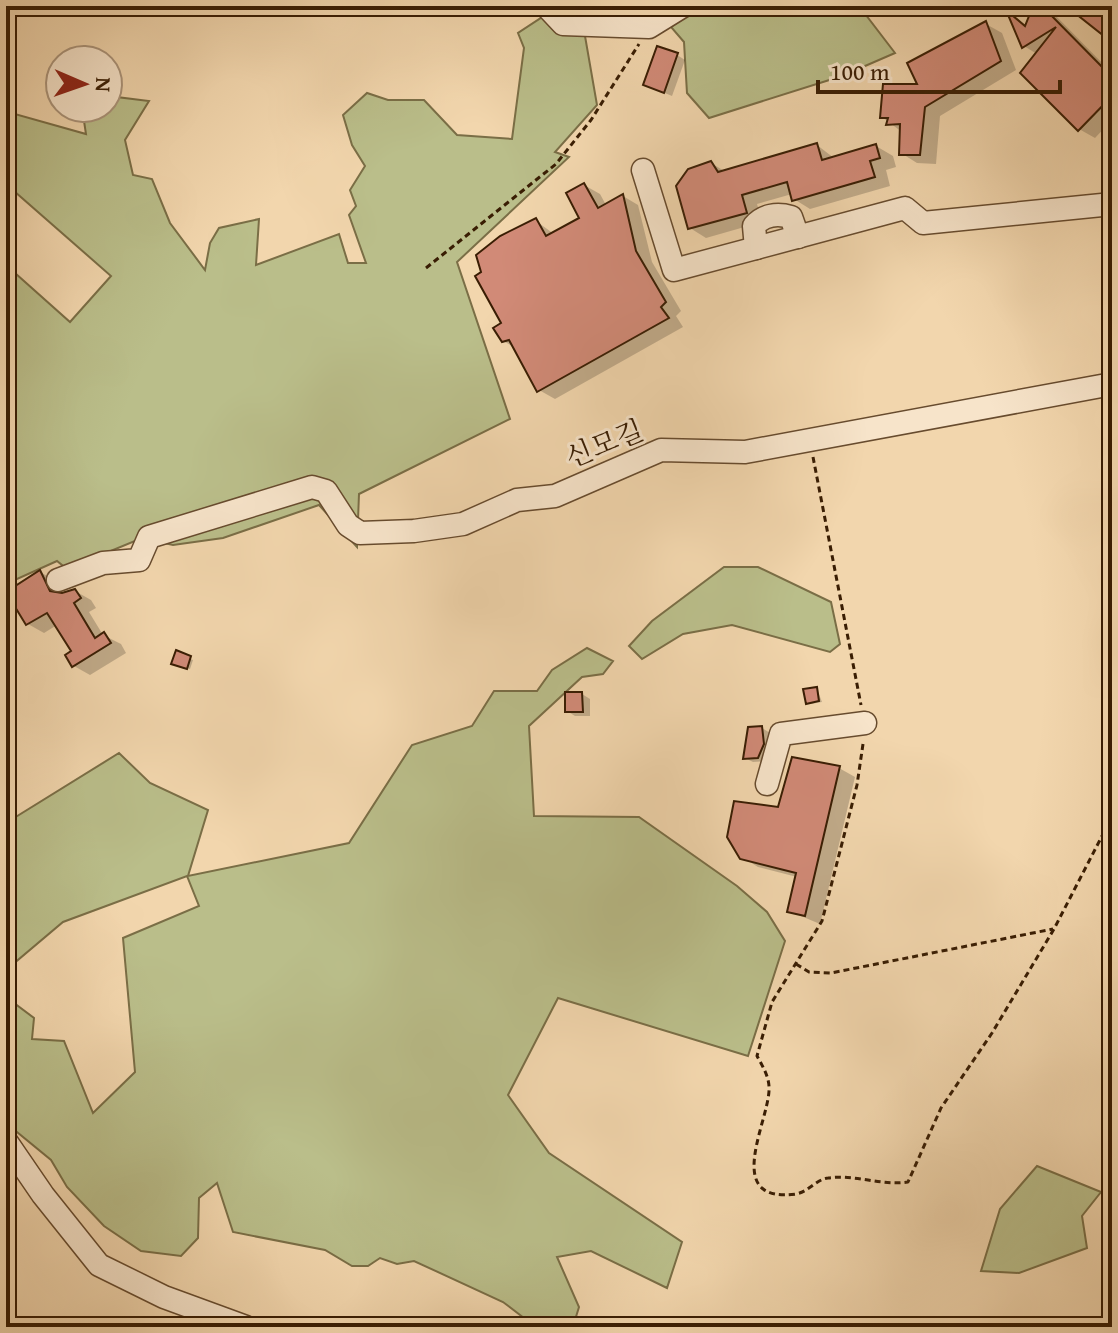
<svg xmlns="http://www.w3.org/2000/svg" width="1118" height="1333" font-family="'Gentium Book Plus','Noto Serif KR',serif">
<style>
.green{fill:#babe8a;stroke:#7a6e46;stroke-width:2}
.shadow{fill:#0003}
.building{fill:#d18a77;stroke:#391d03;stroke-width:2}
.lines{fill:none;stroke-linecap:round;stroke-linejoin:round}
.minor-casing{stroke:#674b2e;stroke-width:25}
.path{stroke:#391d03;stroke-width:3;stroke-dasharray:6 4;stroke-linecap:butt}
.minor{stroke:#f7e4ca;stroke-width:22}
.labels{text-anchor:middle;dominant-baseline:central;stroke-width:6;stroke-linejoin:round;paint-order:stroke}
.street-label{font-size:28px;fill:#391d03;stroke:#f7e4ca}
</style>
<rect width="100%" height="100%" fill="#f2d6ad"/>
<filter id="stains"><feTurbulence type="fractalNoise" baseFrequency=".0025" numOctaves="4"/><feColorMatrix values="0 0 0 0 .2 0 0 0 0 .09 0 0 0 0 .02 0 0 0 .5 -.17"/></filter>
<radialGradient id="worn" r=".72"><stop offset=".6" stop-color="#630" stop-opacity="0"/><stop offset="1" stop-color="#630" stop-opacity=".3"/></radialGradient>
<g class="green">
<path d="M699,6H859L895,53L842,76L709,118L687,93L684,42L671,27Z"/>
<path d="M547,14L555,26L585,36L597,105L555,152L569,157L457,262L510,419L359,494L357,547L319,505L223,538L173,545L142,538L67,569L57,561L6,584V265L70,322L111,276L14,191L15,114L86,134L82,108H108V96L149,101L125,140L133,175L152,179L170,223L205,270L210,243L219,228L259,219L256,265L339,234L348,263H366L349,215L356,206L350,190L365,166L352,145L343,115L367,93L388,100H424L457,135L512,139L524,48L518,33Z"/>
<path d="M724,567H758L831,602L840,644L830,652L732,625L683,634L642,659L629,646L652,621Z"/>
<path d="M587,648L613,661L603,674L582,677L529,726L534,816L639,817L737,886L767,912L785,941L748,1056L558,998L508,1095L549,1153L682,1242L667,1288L591,1251L557,1257L579,1307L575,1320L524,1318L503,1302L414,1261L397,1264L380,1258L368,1266H352L325,1250L233,1232L217,1183L199,1198L198,1238L181,1256L141,1251L104,1226L67,1187L51,1160L6,1123V997L34,1018L32,1039L64,1041L93,1113L135,1072L123,938L199,906L187,876L63,922L6,970V823L119,753L150,783L208,810L188,876L349,843L412,745L472,726L494,691H537L552,670Z"/>
<path d="M1037,1166L1101,1192L1082,1216L1087,1248L1019,1273L981,1271L1000,1209Z"/>
</g>
<g class="shadow">
<path d="M1036,6L1051,11L1112,73V120L1095,138L1079,129L1037,54L1024,46L1010,15L1027,26Z"/>
<path d="M1069,6H1112V39L1105,35Z"/>
<path d="M986,24L1002,33L1016,70L940,116L936,164L917,163L901,153L902,132L882,117Z"/>
<path d="M677,55L685,60L672,96L646,85Z"/>
<path d="M817,145L834,158L876,146L893,156L896,167L886,170L890,186L810,209L794,199L792,194L757,204L762,222L706,238L690,228L711,163L726,172Z"/>
<path d="M584,185L600,194L606,205L623,196L638,205L652,262L681,311L676,316L683,327L555,399L539,390L516,348L503,341L504,324L536,221L554,234L582,218Z"/>
<path d="M40,572L56,581L62,595L75,591L91,600L96,608L89,612L103,635L121,644L126,653L90,675L74,666L73,652L57,625L44,633L28,624L8,592Z"/>
<path d="M177,653L193,660L190,669L177,665Z"/>
<path d="M817,689L822,702L811,704L808,702Z"/>
<path d="M582,694L590,699V716H575L567,711Z"/>
<path d="M762,728L770,733L771,749L766,761L753,762L745,758Z"/>
<path d="M839,768L855,777L820,924L789,911L797,877L758,867L742,857L779,809Z"/>
</g>
<g class="building">
<path d="M1033,6H1042L1112,77V96L1078,131L1020,73L1056,27L1022,48L1006,10L1025,26Z"/>
<path d="M1066,6H1112V26L1104,36Z"/>
<path d="M986,21L1001,61L925,107L920,155H899L900,124L886,125L888,118H880L883,84H917L907,63Z"/>
<path d="M657,46L678,53L664,93L643,85Z"/>
<path d="M817,143L822,160L876,144L880,158L870,161L875,177L792,201L787,182L742,195L747,213L688,229L676,186L688,169L711,161L718,172Z"/>
<path d="M584,183L598,208L623,194L636,251L666,302L661,307L669,318L537,392L509,340L502,342L493,328L501,323L475,276L481,272L476,255L500,236L536,218L546,236L579,218L566,193Z"/>
<path d="M40,570L50,591L62,593L75,589L81,598L74,603L95,638L104,632L111,643L72,667L65,655L71,651L47,613L26,625L6,592Z"/>
<path d="M176,650L191,656L187,669L171,664Z"/>
<path d="M817,687L819,701L806,704L803,689Z"/>
<path d="M565,692H582L583,712H565Z"/>
<path d="M762,726L764,744L758,758L743,759L748,727Z"/>
<path d="M792,757L840,766L805,916L787,912L796,873L740,859L727,837L734,801L778,807Z"/>
</g>
<g class="lines">
<g class="minor-casing">
<g id="minor">
<path d="M546,6L563,24L649,27L683,6"/>
<path d="M643,170L674,270L905,208L923,223L1112,204"/>
<path d="M756,248L754,226C763,215 777,213 791,217L798,237"/>
<path d="M58,580L103,563L139,560L149,537L312,487L326,491L348,525L360,533L414,531L463,524L517,500L555,496L661,450L745,452L1112,384"/>
<path d="M767,784L781,734L865,723"/>
<path d="M6,1141L43,1195L99,1265L164,1297L246,1327"/>
</g>
</g>
<g class="path">
<path d="M426,268L556,164L591,120L639,44"/>
<path d="M813,457L861,705"/>
<path d="M863,744L857,785L822,921L772,1002L757,1056C763,1067 770,1078 769,1091C767,1125 723,1204 796,1194C808,1192 817,1179 828,1178C856,1174 880,1186 908,1182L941,1108L992,1033L1054,929L1102,836L1112,825"/>
<path d="M796,964L809,972L831,973L1053,929"/>
</g>
<use href="#minor" class="minor"/>
</g>
<g class="labels">
<g class="street-label">
<text transform="translate(604 443) rotate(-22)">신모길</text>
</g>
</g>
<rect width="1118" height="1333" fill="none" stroke="#f2d6ad" stroke-width="32"/>
<rect x="8" y="8" width="1102" height="1317" fill="none" stroke="#391d03" stroke-width="4"/>
<rect x="16" y="16" width="1086" height="1301" fill="none" stroke="#391d03" stroke-width="2"/>
<g transform="translate(84 84) rotate(92)"><circle r="38" fill="#f7e4ca" stroke="#ab947a" stroke-width="2"/>
<path d="M0-6L14 30L0 20L-14 30Z" fill="#8f2418"/>
<text y="-12" font-size="22" font-weight="bold" text-anchor="middle" fill="#391d03">N</text>
</g>
<path d="M818 80v12h242v-12" fill="none" stroke="#391d03" stroke-width="4"/>
<text x="830" y="80" font-size="24" fill="#391d03" stroke="#f7e4ca" stroke-width="6" paint-order="stroke">100 m</text>
<rect width="100%" height="100%" filter="url(#stains)"/>
<rect width="100%" height="100%" fill="url(#worn)"/>
</svg>
